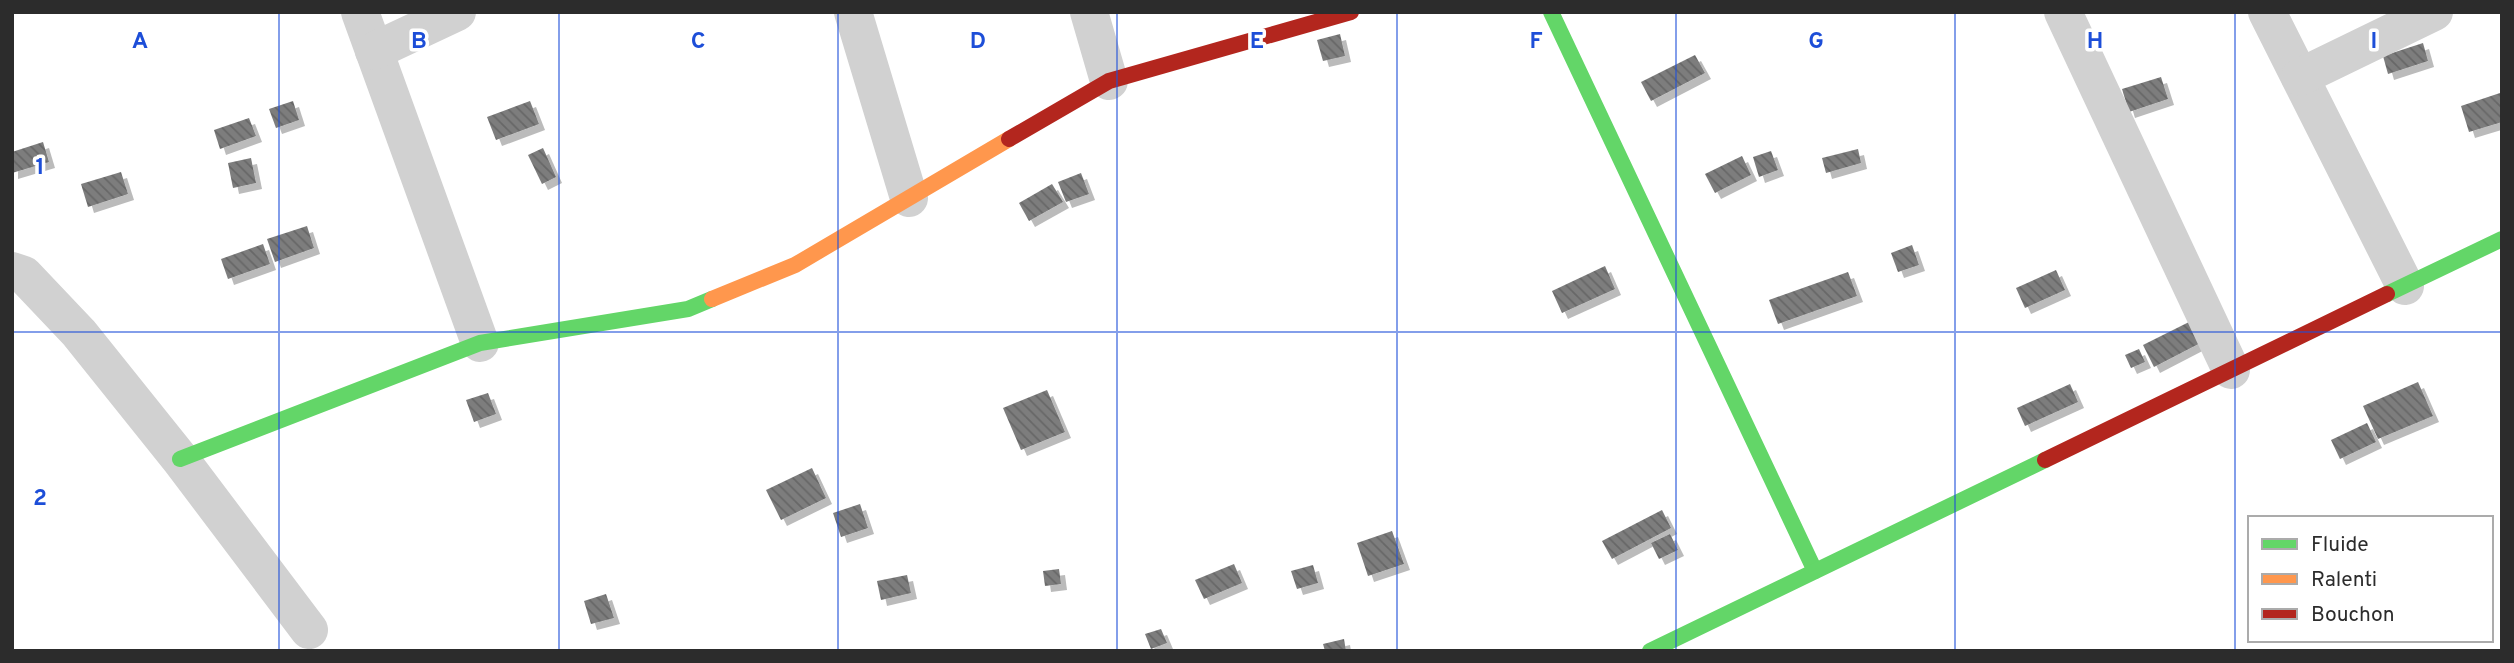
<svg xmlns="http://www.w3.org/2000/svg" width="2514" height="663" font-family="Overpass,sans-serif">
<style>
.building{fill:url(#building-back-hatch);filter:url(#shadow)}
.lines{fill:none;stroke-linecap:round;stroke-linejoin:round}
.street{stroke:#d1d1d1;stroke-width:38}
.fast{stroke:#63d668;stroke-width:16}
.slow{stroke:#ff974d;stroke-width:16}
.jam{stroke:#b3261e;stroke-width:16}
.grid{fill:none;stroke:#1d4ed8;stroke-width:2;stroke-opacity:0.55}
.grid-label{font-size:23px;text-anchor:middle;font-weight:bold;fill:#1d4ed8;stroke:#fff;stroke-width:7;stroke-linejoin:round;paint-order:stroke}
</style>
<defs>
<pattern id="building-back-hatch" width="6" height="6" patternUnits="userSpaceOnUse" patternTransform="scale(1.75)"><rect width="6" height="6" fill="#7d7d7d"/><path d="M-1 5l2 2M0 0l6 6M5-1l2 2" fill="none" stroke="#676767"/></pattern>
<filter id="shadow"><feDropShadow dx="6" dy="6" stdDeviation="0" flood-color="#0004"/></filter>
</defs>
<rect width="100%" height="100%" fill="#fff"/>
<g class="building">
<path d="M1340,34L1345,56L1323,61L1317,40Z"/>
<path d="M2423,43L2428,61L2388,74L2383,56Z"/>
<path d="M1695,55L1705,73L1651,101L1641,82Z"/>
<path d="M2161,77L2168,99L2129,112L2122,89Z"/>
<path d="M2500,93L2502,122L2469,132L2461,106Z"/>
<path d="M293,101L299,120L276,128L269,109Z"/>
<path d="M530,101L539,124L496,140L487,117Z"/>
<path d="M249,118L256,136L220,149L214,130Z"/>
<path d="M43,142L49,162L12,173V152Z"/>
<path d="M543,148L556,177L542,184L528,155Z"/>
<path d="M1858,149L1861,163L1826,173L1822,158Z"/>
<path d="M1771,151L1778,170L1759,177L1753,157Z"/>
<path d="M1742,156L1751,175L1715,193L1705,174Z"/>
<path d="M251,158L256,183L233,188L228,163Z"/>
<path d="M121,172L128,194L88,207L81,184Z"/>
<path d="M1081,173L1089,194L1066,202L1058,182Z"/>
<path d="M1052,184L1063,202L1029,221L1019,203Z"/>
<path d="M307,226L314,248L275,262L267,239Z"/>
<path d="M263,244L270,264L228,279L221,259Z"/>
<path d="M1912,245L1919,265L1898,272L1891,253Z"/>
<path d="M1605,266L1615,289L1562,313L1552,291Z"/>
<path d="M2056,270L2065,290L2025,308L2016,288Z"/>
<path d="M1848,272L1857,296L1778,324L1769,300Z"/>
<path d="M2199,317L2210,338L2154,367L2143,345Z"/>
<path d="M2139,349L2145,362L2131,368L2125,355Z"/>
<path d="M2418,382L2433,416L2378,439L2363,406Z"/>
<path d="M2070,384L2078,402L2025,426L2017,408Z"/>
<path d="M1047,390L1065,432L1021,450L1003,408Z"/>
<path d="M488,393L496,414L474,422L466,400Z"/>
<path d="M2367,423L2376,442L2340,459L2331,440Z"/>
<path d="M812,468L826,498L781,520L766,490Z"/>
<path d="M860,504L868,528L841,537L833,513Z"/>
<path d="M1662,510L1671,528L1612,559L1602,541Z"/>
<path d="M1392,531L1404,564L1368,576L1357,543Z"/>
<path d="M1670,534L1678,550L1659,559L1651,543Z"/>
<path d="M1234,564L1242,583L1204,599L1195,580Z"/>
<path d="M1313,565L1318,583L1297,589L1291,571Z"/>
<path d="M1059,569L1061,584L1045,586L1043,571Z"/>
<path d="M907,575L911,593L881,600L877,581Z"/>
<path d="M606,594L614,618L591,624L584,601Z"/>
<path d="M1161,629L1167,643L1151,649L1145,634Z"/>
<path d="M1344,639L1346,651H1325L1323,644Z"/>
</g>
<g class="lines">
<g class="street">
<path d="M360,12L480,343"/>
<path d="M853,12L909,198"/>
<path d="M1089,12L1109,81"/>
<path d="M2063,12L2231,370"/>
<path d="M2267,12L2405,286"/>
<path d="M374,51L457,12"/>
<path d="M2300,77L2434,12"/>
<path d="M12,271L24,275L79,333L180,459L309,630"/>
</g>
<g class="fast">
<path d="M1551,12L1815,571"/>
<path d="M2387,294L2502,239"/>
<path d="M180,459L480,343L688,309L712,299"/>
<path d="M1650,651L2045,460"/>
</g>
<path class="slow" d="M712,299L795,265L1009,139"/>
<g class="jam">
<path d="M1009,139L1109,81L1351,12"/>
<path d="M2045,460L2387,294"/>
</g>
</g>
<path class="grid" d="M279,12V651M559,12V651M838,12V651M1117,12V651M1397,12V651M1676,12V651M1955,12V651M2235,12V651M12,332H2502"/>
<g class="grid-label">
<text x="140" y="48">A</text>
<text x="419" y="48">B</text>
<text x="698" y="48">C</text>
<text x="978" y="48">D</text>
<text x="1257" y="48">E</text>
<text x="1536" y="48">F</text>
<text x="1816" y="48">G</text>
<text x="2095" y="48">H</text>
<text x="2374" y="48">I</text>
<text x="40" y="174">1</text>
<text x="40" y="505">2</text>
</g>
<rect width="2514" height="663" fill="none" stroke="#2c2c2c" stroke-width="28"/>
<rect x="2248" y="516" width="245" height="126" fill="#ffffff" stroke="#ababab" stroke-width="2"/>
<rect x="2262" y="539" width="35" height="10" fill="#63d668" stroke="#ababab" stroke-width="2"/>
<text x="2311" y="551" font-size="21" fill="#2c2c2c">Fluide</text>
<rect x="2262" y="574" width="35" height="10" fill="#ff974d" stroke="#ababab" stroke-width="2"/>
<text x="2311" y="586" font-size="21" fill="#2c2c2c">Ralenti</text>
<rect x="2262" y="609" width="35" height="10" fill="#b3261e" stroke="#ababab" stroke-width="2"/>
<text x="2311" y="621" font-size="21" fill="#2c2c2c">Bouchon</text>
</svg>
